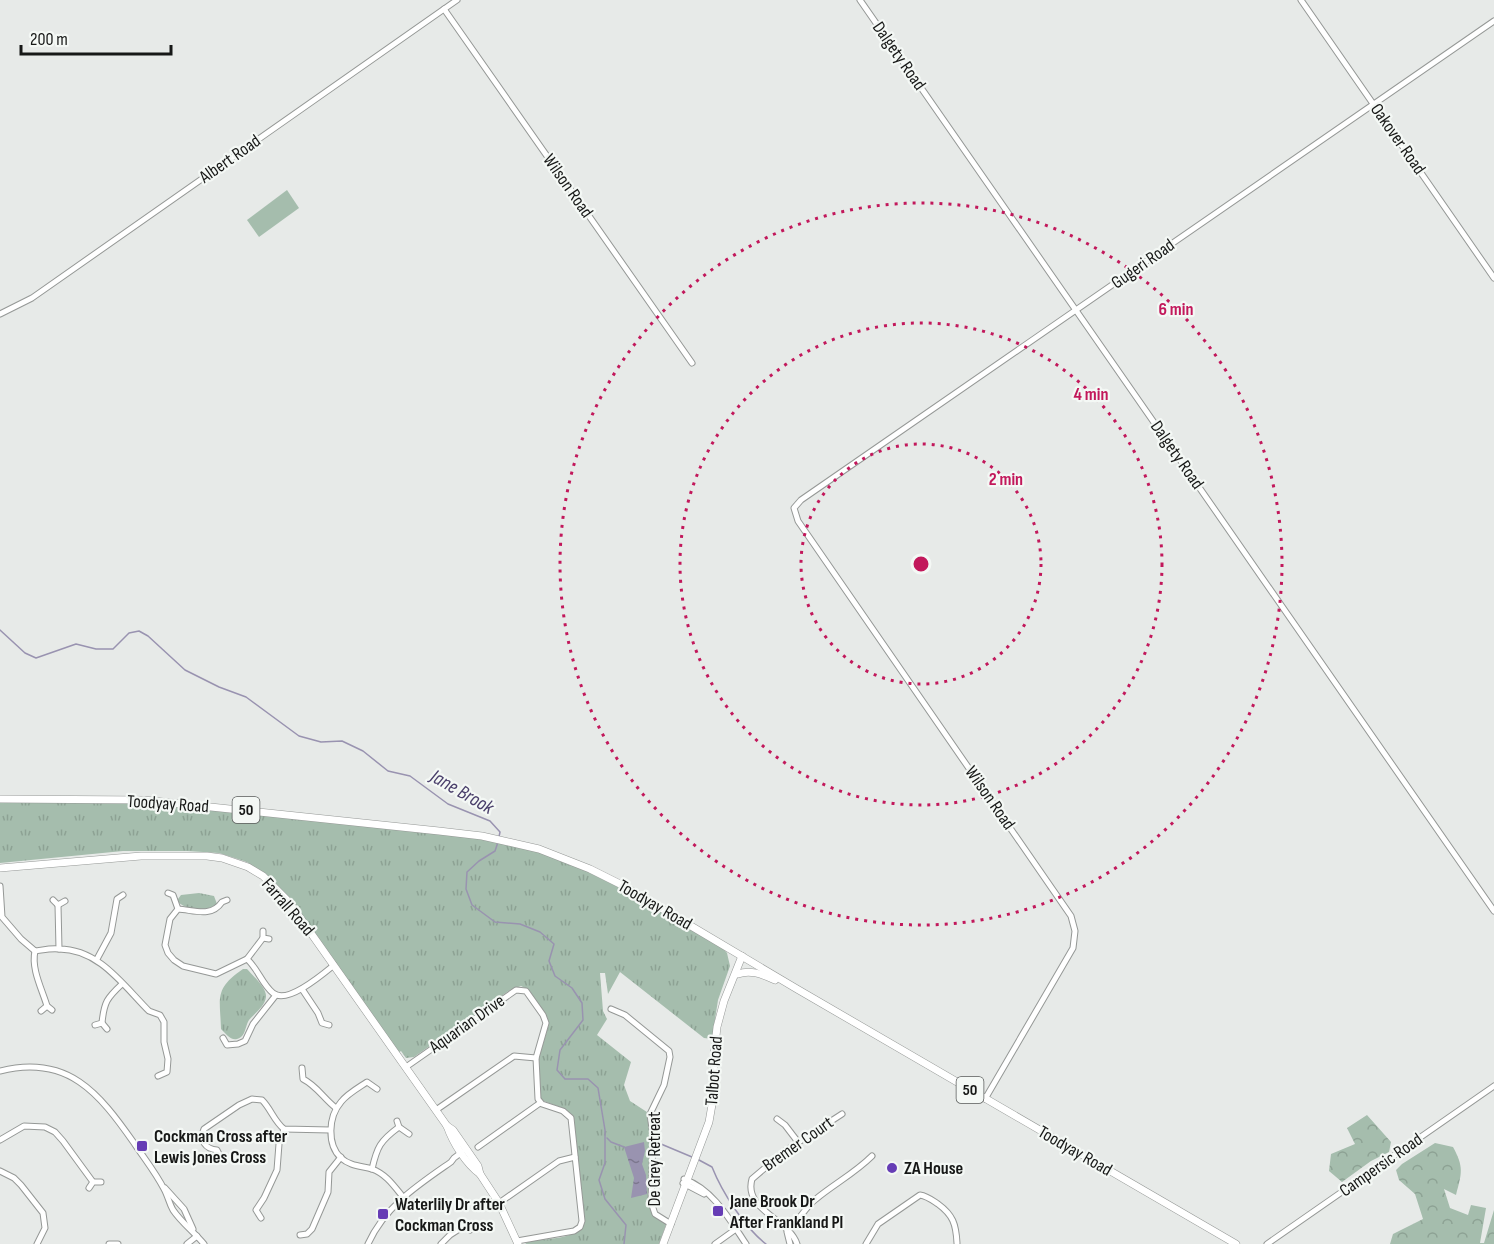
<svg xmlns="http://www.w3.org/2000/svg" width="1494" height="1244" font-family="'Sofia Sans Condensed',sans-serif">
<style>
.grass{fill:#a5bdad}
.forest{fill:url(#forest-crowns)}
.park{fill:url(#park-tufts)}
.water{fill:url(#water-ripples)}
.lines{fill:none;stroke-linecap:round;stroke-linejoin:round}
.stream{stroke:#9993b0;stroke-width:1.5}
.minor-casing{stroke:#959896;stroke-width:7}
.major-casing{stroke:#959896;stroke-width:8}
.minor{stroke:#fff;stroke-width:5}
.major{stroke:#fff;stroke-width:7}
.ring{fill:none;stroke:#c2185b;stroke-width:3;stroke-dasharray:3 6}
.poi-dot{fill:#663db5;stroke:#f4f8f5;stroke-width:2}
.labels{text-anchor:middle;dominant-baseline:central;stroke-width:4.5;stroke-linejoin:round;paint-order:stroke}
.shield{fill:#f4f8f5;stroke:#595b5a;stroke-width:1.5}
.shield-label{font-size:16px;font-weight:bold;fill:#171817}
.street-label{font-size:18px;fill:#171817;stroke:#f4f8f5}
.poi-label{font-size:18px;font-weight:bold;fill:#171817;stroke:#f4f8f5;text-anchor:start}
.water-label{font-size:20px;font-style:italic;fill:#4a3f6b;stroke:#f4f8f5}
.centre{fill:#c2185b;stroke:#f4f8f5;stroke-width:3}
.ring-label{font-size:18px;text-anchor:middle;font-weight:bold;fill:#c2185b;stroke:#f4f8f5;stroke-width:4.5;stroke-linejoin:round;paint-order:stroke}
</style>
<defs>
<pattern id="forest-crowns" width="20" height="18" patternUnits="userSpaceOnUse" patternTransform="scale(1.5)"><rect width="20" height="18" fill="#a5bdad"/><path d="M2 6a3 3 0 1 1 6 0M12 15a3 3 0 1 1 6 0" fill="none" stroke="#8da294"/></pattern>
<pattern id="park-tufts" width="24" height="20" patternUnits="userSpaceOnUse" patternTransform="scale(1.5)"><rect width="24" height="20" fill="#a5bdad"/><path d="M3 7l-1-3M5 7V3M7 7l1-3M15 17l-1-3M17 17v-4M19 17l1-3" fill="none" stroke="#8da294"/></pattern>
<pattern id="water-ripples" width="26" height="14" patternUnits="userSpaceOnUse" patternTransform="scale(1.5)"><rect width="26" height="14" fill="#9993b0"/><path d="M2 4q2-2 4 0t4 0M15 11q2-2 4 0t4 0" fill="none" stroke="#7c778e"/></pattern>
</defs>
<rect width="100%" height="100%" fill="#e7eae8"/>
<path class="grass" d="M287,190L299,208L259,237L247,220Z"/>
<g class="forest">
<path d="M1367,1115L1391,1142L1389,1152L1371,1161L1342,1182L1329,1171L1331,1154L1355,1144L1347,1128Z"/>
<path d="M1435,1143L1453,1147C1464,1167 1462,1173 1456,1195L1444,1189L1450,1208L1468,1215L1471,1205L1486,1208L1480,1243H1484L1494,1210V1244H1390L1393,1234L1423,1219L1415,1194L1399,1180L1396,1170L1402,1164Z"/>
</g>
<g class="park">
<path d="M0,799L186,804L506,841L590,869L717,941L727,953L730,966L718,1000L712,1039L704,1038L620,972L608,994L605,973H600L603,1011L607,1019L597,1035L631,1062L624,1085L630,1101L650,1114L651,1207L667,1222L659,1244H525L529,1241C545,1239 580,1239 585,1222L574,1119L565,1109L541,1100L539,1058L549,1024L547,1017L529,990L521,986L510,990L414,1057L406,1058L401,1051L398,1053L268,878L247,862L219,853L187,851H123L0,863Z"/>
<path d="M199,893L214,896L217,904C207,912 188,911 178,902V899L181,895Z"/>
<path d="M243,969H247C253,976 267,988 266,997C265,1006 255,1013 249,1020C245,1026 246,1037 237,1039C231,1041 225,1033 221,1029C220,997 214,989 243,969Z"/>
</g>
<path class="water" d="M644,1142L645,1151L642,1164L646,1175L647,1194L631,1198L634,1178L624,1147Z"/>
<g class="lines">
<g class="stream">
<path d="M0,630L25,653L36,658L76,644L96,649H113L129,633L139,631L148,636L185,670L219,687L246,697L299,736L321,742L342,741L363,751L388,771L410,776L448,804L490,821L500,832L499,837"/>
<path d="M498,842L495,851L479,861L467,872L466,889L472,905L495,922L520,924L540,932L554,944L549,961L555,976L572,988L582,1003L583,1020L560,1050L557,1070L565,1079H588L598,1088L605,1130V1163L599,1180L605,1199L626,1225L624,1244"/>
<path d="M607,1138L611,1142L624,1147"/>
<path d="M654,1144H661L692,1157"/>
<path d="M699,1160L712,1167C722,1192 744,1227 766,1244"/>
</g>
<g class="minor-casing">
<g id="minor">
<path d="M860,0L1494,911"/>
<path d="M1301,0L1494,278"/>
<path d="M444,9L692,363"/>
<path d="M0,314L32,298L457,0"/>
<path d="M0,886L2,917L21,939L35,951C43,950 51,948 59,949C99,949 123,985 149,1011L160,1015L164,1022V1042L168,1059L167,1072L158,1076"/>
<path d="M168,893L173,895L178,909"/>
<path d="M53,900L58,905L65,901"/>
<path d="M227,900L222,902C211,918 194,910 178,909L170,919L165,945L168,953L174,960L183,966L216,974L247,959C258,969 262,984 273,993C287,1005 323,974 334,965"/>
<path d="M58,905L59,949"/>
<path d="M263,931V938L269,939"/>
<path d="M35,951C31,969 42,989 47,1006"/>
<path d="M97,959L111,933L117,899L123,895"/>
<path d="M247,959L263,938"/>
<path d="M302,989L318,1013L322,1023L329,1025"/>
<path d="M611,1009L625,1015L669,1051L670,1057L664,1085L650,1114L653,1136L651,1202L655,1214L671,1224"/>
<path d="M41,1011L47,1006L52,1010"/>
<path d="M102,1023C104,1002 107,998 122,984"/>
<path d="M95,1025L102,1023L107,1029"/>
<path d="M223,1038L227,1045L238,1044L245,1041L253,1024L276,995"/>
<path d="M406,1067L516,990L526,991L543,1015L546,1023L536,1058L538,1099L542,1104L563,1111L571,1118L582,1221L580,1227L574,1231L517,1241"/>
<path d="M302,1068L303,1079C317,1086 324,1099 336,1108"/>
<path d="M0,1071C68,1054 99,1093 134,1143C144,1158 156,1173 164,1189C168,1196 169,1203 173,1210C181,1222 194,1232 204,1244"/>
<path d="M377,1089L367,1082C358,1088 347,1094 341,1102C328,1117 327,1145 341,1158C350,1166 361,1166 372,1169C386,1174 394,1186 403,1197"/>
<path d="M985,1099L1073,948L1075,931L1071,916L798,521L794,508L801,500L1494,21"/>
<path d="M436,1110L514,1056L536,1058"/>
<path d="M777,1119L785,1125L798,1142"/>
<path d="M397,1121L399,1127L409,1134"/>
<path d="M0,1140L24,1126L45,1127L55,1132L63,1141L93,1182"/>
<path d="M478,1147L540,1103"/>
<path d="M220,1156L217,1150C205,1149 199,1140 204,1129L239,1105L252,1099L262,1100C271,1109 274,1121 284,1129L330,1130"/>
<path d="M372,1169C377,1147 380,1141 399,1127"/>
<path d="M0,1171L14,1178L21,1185L43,1213L45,1228L37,1244"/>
<path d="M684,1179C713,1189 730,1220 746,1244"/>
<path d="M683,1183L704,1194"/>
<path d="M89,1188L93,1182H101"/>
<path d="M165,1188L184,1209L193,1229"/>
<path d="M499,1203L559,1161L575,1157"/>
<path d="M261,1218L256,1210L264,1198L277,1170L279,1144L284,1129"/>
<path d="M787,1230C799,1222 804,1208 816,1199C834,1184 855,1173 872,1156"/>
<path d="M787,1232L790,1244"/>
<path d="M300,1235L307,1234L312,1229L328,1192L329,1172L341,1157"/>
<path d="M109,1244H118"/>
<path d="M187,1244L197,1236"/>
<path d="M368,1244C385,1206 418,1185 451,1162L454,1158L462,1152"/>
<path d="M441,1244L450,1235L464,1226L470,1230"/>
<path d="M715,1244L736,1229"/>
<path d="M797,1244C789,1219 743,1210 752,1179L785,1151L842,1114"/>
<path d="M866,1244L878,1224L920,1195C927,1196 932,1200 938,1204C953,1215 956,1224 957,1243"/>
<path d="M1267,1244L1494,1086"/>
</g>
</g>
<g class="major-casing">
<g id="major">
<path d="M0,799L144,800L439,831L482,836L539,849L590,869L622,885L797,989L1236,1244"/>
<path d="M0,868L141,856H207L222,858L248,867L263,876L289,902L447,1126C453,1143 466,1164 480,1174"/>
<path d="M738,974C751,969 763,975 775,980"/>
<path d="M447,1126L453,1130L478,1166L480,1174L499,1203L518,1244"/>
<path d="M663,1244L709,1122L714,1093V1054L717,1027L724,1001L742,956"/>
</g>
</g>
<use href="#minor" class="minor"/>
<use href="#major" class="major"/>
</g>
<g class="ring">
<circle cx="921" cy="564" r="120"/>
<circle cx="921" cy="564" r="241"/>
<circle cx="921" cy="564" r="361"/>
</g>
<g class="poi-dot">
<rect x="136" y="1140" width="12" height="12" rx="3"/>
<circle cx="892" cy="1168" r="6"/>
<rect x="712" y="1205" width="12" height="12" rx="3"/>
<rect x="377" y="1208" width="12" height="12" rx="3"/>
</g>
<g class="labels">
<g class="shield">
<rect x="232.5" y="797" width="27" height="26" rx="4.5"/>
<rect x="956.5" y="1077" width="27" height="26" rx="4.5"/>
</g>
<g class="shield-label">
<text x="246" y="810">50</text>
<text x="970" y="1090">50</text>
</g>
<g class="street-label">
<text transform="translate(899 56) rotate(55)">Dalgety Road</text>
<text transform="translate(1398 139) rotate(55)">Oakover Road</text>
<text transform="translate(230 159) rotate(-35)">Albert Road</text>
<text transform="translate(568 186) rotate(55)">Wilson Road</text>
<text transform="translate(1143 264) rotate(-35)">Gugeri Road</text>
<text transform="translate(1177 455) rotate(55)">Dalgety Road</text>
<text transform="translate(990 798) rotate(55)">Wilson Road</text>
<text transform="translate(168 804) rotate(4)">Toodyay Road</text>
<text transform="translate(655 905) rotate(30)">Toodyay Road</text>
<text transform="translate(288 907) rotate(49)">Farrall Road</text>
<text transform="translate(467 1024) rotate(-35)">Aquarian Drive</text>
<text transform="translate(714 1071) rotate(-86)">Talbot Road</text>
<text transform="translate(798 1144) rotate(-35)">Bremer Court</text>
<text transform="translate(1075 1151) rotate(30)">Toodyay Road</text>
<text transform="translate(654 1159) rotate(-90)">De Grey Retreat</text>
<text transform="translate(1381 1165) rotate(-35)">Campersic Road</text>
</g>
<g class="poi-label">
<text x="154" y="1136">Cockman Cross after<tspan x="154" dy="21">Lewis Jones Cross</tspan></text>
<text x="904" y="1168">ZA House</text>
<text x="730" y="1201">Jane Brook Dr<tspan x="730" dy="21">After Frankland Pl</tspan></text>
<text x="395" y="1204">Waterlily Dr after<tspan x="395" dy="21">Cockman Cross</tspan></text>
</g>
<g class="water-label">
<text transform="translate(462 792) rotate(30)">Jane Brook</text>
</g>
</g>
<circle cx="921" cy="564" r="9" class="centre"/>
<g class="ring-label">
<text x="1176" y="315">6 min</text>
<text x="1091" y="400">4 min</text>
<text x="1006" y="485">2 min</text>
</g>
<path d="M21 45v9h150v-9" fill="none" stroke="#171817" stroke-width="3"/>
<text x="30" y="45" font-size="18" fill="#171817" stroke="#f4f8f5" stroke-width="4.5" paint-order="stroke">200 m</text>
</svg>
